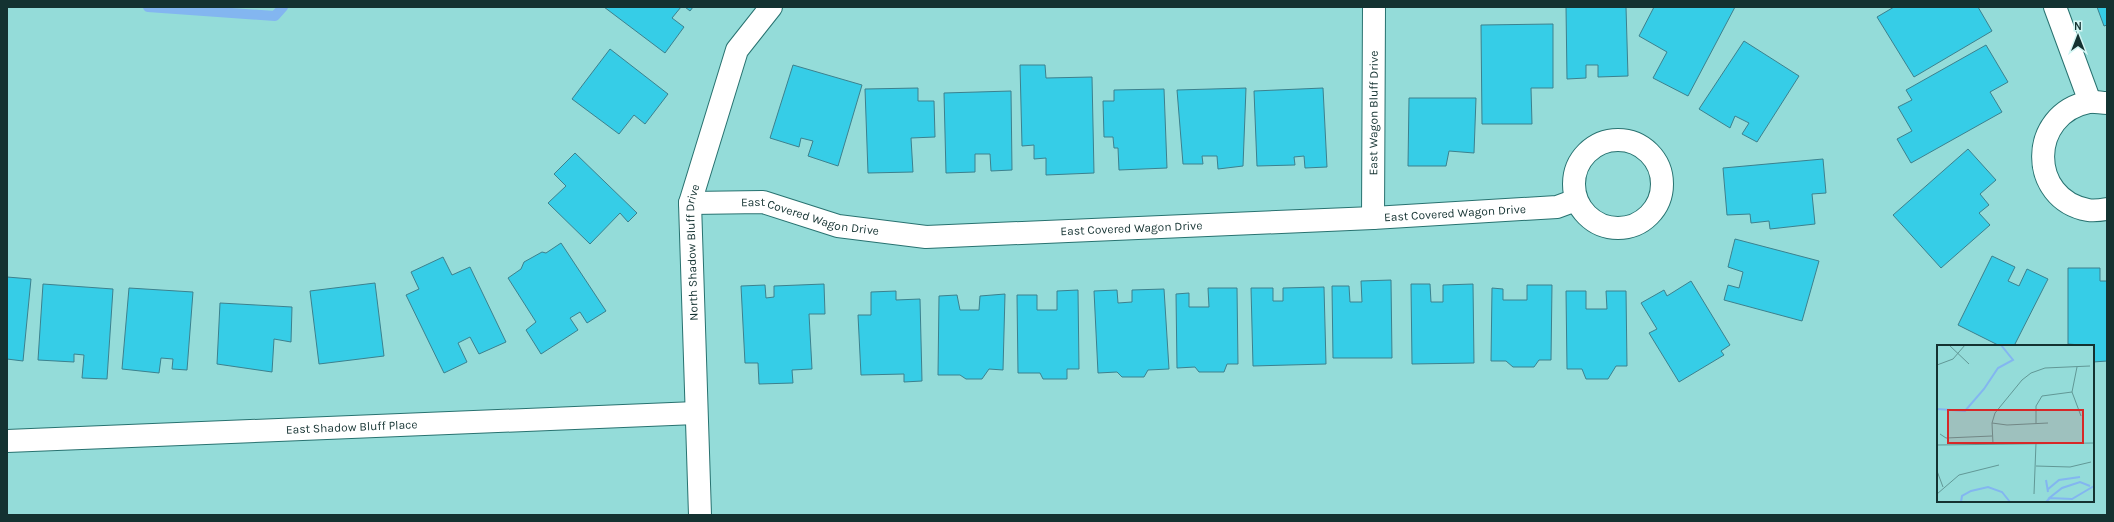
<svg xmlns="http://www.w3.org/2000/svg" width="2114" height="522" font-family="Karla,sans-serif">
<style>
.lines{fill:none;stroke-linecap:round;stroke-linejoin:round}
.stream{stroke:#83b6f0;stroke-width:10}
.building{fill:#36cde7;stroke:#3c818e}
.street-casing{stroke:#287270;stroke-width:24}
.street{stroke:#fff;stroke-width:22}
.labels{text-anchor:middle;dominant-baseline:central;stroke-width:3;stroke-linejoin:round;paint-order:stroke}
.street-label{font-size:12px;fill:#143231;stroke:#d3f6f4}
.inset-river{fill:none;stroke:#83b6f0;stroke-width:2}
.inset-road{fill:none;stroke:#619896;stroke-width:1}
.view{fill:#d62828;fill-opacity:0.15;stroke:#d62828;stroke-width:2}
.inset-edge{fill:none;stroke:#143231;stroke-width:2}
</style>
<rect width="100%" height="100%" fill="#94dcd9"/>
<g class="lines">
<path class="stream" d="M148,7L275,16L283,7"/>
</g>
<g class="building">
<path d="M604,7H681L672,18L684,27L665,53Z"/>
<path d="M685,7H693L690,11Z"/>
<path d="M1566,7H1626L1628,76L1598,77V65H1586V78L1567,79Z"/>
<path d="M1654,7H1735L1688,96L1653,78L1667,52L1639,36Z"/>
<path d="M1894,7H1978L1992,31L1914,77L1877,17Z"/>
<path d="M2097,7H2107V25L2104,26Z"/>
<path d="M1553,24V88H1531L1532,124H1482L1481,25Z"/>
<path d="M1744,41L1799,76L1757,142L1742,134L1749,123L1735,116L1730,128L1699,109Z"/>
<path d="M1986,45L2008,82L1990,92L2002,112L1911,163L1897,139L1912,131L1898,107L1912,100L1906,90Z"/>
<path d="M610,49L668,94L645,124L634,115L619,134L572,99Z"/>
<path d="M793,65L862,85L838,166L808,156L813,141L801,138L799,147L770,138Z"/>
<path d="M1020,65H1045L1046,78L1092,77L1094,173L1046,175V158L1034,159V145L1022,146Z"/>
<path d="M918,88V101H934L935,137L911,138L913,172L868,173L865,89Z"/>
<path d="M1246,88L1243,166L1218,169L1217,156H1202L1203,164H1183L1177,90Z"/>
<path d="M1323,88L1327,167L1305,168L1304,156L1294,157L1295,165L1257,166L1254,91Z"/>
<path d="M1164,89L1167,168L1119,170L1118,148H1114L1113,137H1104L1103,101H1114V90Z"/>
<path d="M1011,91L1012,170L991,171L990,154H975V172L946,173L944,93Z"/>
<path d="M1409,98H1476L1474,153L1449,151L1446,166H1408Z"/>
<path d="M1968,149L1996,180L1980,194L1989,205L1979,213L1990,225L1941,268L1893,215Z"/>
<path d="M575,153L637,213L628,222L620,213L590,244L548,203L566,186L554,174Z"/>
<path d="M1823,159L1826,193L1812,194L1815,224L1770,229L1769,221L1751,223L1750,214L1727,215L1723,168Z"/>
<path d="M1735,239L1819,261L1802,321L1724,300L1728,285L1739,288L1743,272L1728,267Z"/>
<path d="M561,243L606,311L587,323L580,312L570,318L578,330L541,354L526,330L536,322L508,278L521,269L524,262L542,252L546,253Z"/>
<path d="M1992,256L2015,267L2008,281L2019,286L2027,269L2048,279L2014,346H2000L1958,325Z"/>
<path d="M443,257L452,275L470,267L506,342L479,354L470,337L458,343L467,362L444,373L406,295L419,289L411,272Z"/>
<path d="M2068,268H2100V281H2107V361L2093,362V346L2068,344Z"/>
<path d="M7,277L31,279L23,361L7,359Z"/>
<path d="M1391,280L1392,358H1333L1332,286H1349L1350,302H1362L1361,281Z"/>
<path d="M1691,281L1730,345L1721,351L1724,355L1679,382L1649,333L1657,329L1641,303L1664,290L1667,296Z"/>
<path d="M375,283L384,356L319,364L310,291Z"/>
<path d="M43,284L113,289L107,379L82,378L84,355L74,354V362L38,360Z"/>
<path d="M824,284L825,314H809L812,369L792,370L793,383L759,384L758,363H745L741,286L765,285L766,298L774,297V286Z"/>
<path d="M1411,284H1430L1431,302H1443V285L1473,284L1474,363L1412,364Z"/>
<path d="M1527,285H1552L1551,360H1539L1534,367H1513L1506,361H1491L1492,288L1503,289V300H1527Z"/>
<path d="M1324,287L1326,364L1253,366L1251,288H1273V301H1283V288Z"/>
<path d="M129,288L193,292L187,370L172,369L173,359L161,358L159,373L122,369Z"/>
<path d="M1208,288H1237L1238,364H1227L1224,372H1199L1195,367L1177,368L1176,294L1189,293V307H1209Z"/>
<path d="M1164,289L1169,369L1148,370L1144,377H1122L1117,372L1098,373L1094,291L1117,290L1118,303L1132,302V290Z"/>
<path d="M1078,290L1079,369H1067V379H1043L1040,373H1018L1017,295H1037V310H1057V291Z"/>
<path d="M896,291V300L920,299L922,381L904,382V374L861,375L858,315H871V292Z"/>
<path d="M1566,291H1586V309H1607L1606,291H1626L1627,366H1616L1608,379H1586L1582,369H1567Z"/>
<path d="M1005,294L1003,370L989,369L982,379H966L960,375H938L939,296L957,295L960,310H979L980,296Z"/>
<path d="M220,303L292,307L291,342L274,339L272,372L217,364Z"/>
</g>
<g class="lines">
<g class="street-casing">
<g id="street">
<path d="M2055,7L2090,102"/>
<path d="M2107,103C2101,103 2094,101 2089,102C2028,114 2028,199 2088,210C2094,211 2101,210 2107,209"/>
<circle cx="1618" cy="184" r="44"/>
<path id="s1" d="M690,203L763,202L838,226L926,237L1373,218L1557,207L1576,200"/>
<path id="s2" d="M1373,218L1374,7"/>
<path id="s3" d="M7,441L696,413"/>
<path id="s4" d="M700,515L690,203L737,50L771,7"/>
</g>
</g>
<use href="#street" class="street"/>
</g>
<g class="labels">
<g class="street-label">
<text stroke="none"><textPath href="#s2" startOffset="105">East Wagon Bluff Drive</textPath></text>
<text stroke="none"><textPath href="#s1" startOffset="770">East Covered Wagon Drive</textPath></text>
<text stroke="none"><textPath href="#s1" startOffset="122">East Covered Wagon Drive</textPath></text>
<text stroke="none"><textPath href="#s1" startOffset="446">East Covered Wagon Drive</textPath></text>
<text stroke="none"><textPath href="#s4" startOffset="263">North Shadow Bluff Drive</textPath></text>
<text stroke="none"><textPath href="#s3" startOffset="345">East Shadow Bluff Place</textPath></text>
</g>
</g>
<g transform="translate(1937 345)">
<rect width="157" height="157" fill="#94dcd9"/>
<path class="inset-river" d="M0,64L28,66L47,44L61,23L76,15L64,0M109,135L111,147M110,145L122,135L143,132M111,154L125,143L143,137L153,141M24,157L25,151L34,146L51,142L65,147L73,157M109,157L113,153L135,154L157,141"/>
<path class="inset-road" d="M12,0L32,19M0,20L16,14L28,0M140,22L135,47L144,71M55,78L70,80L111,78M99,79V61L105,51L135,47M3,89L9,93L55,91M56,99L55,78L58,68L85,35L94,28L108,23L153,21M0,100L157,98M99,121L133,122L154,117M0,126L6,142M0,149L22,130L62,120M97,149L99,98"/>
<path class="view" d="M11,65H146V98H11Z"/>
<rect width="157" height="157" class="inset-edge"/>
</g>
<rect width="2114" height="522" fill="none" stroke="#143231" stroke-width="16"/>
<g transform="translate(2078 36)" stroke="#d3f6f4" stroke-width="3" paint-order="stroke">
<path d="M0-3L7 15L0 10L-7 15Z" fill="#143231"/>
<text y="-6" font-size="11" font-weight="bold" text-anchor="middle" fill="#143231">N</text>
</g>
</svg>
